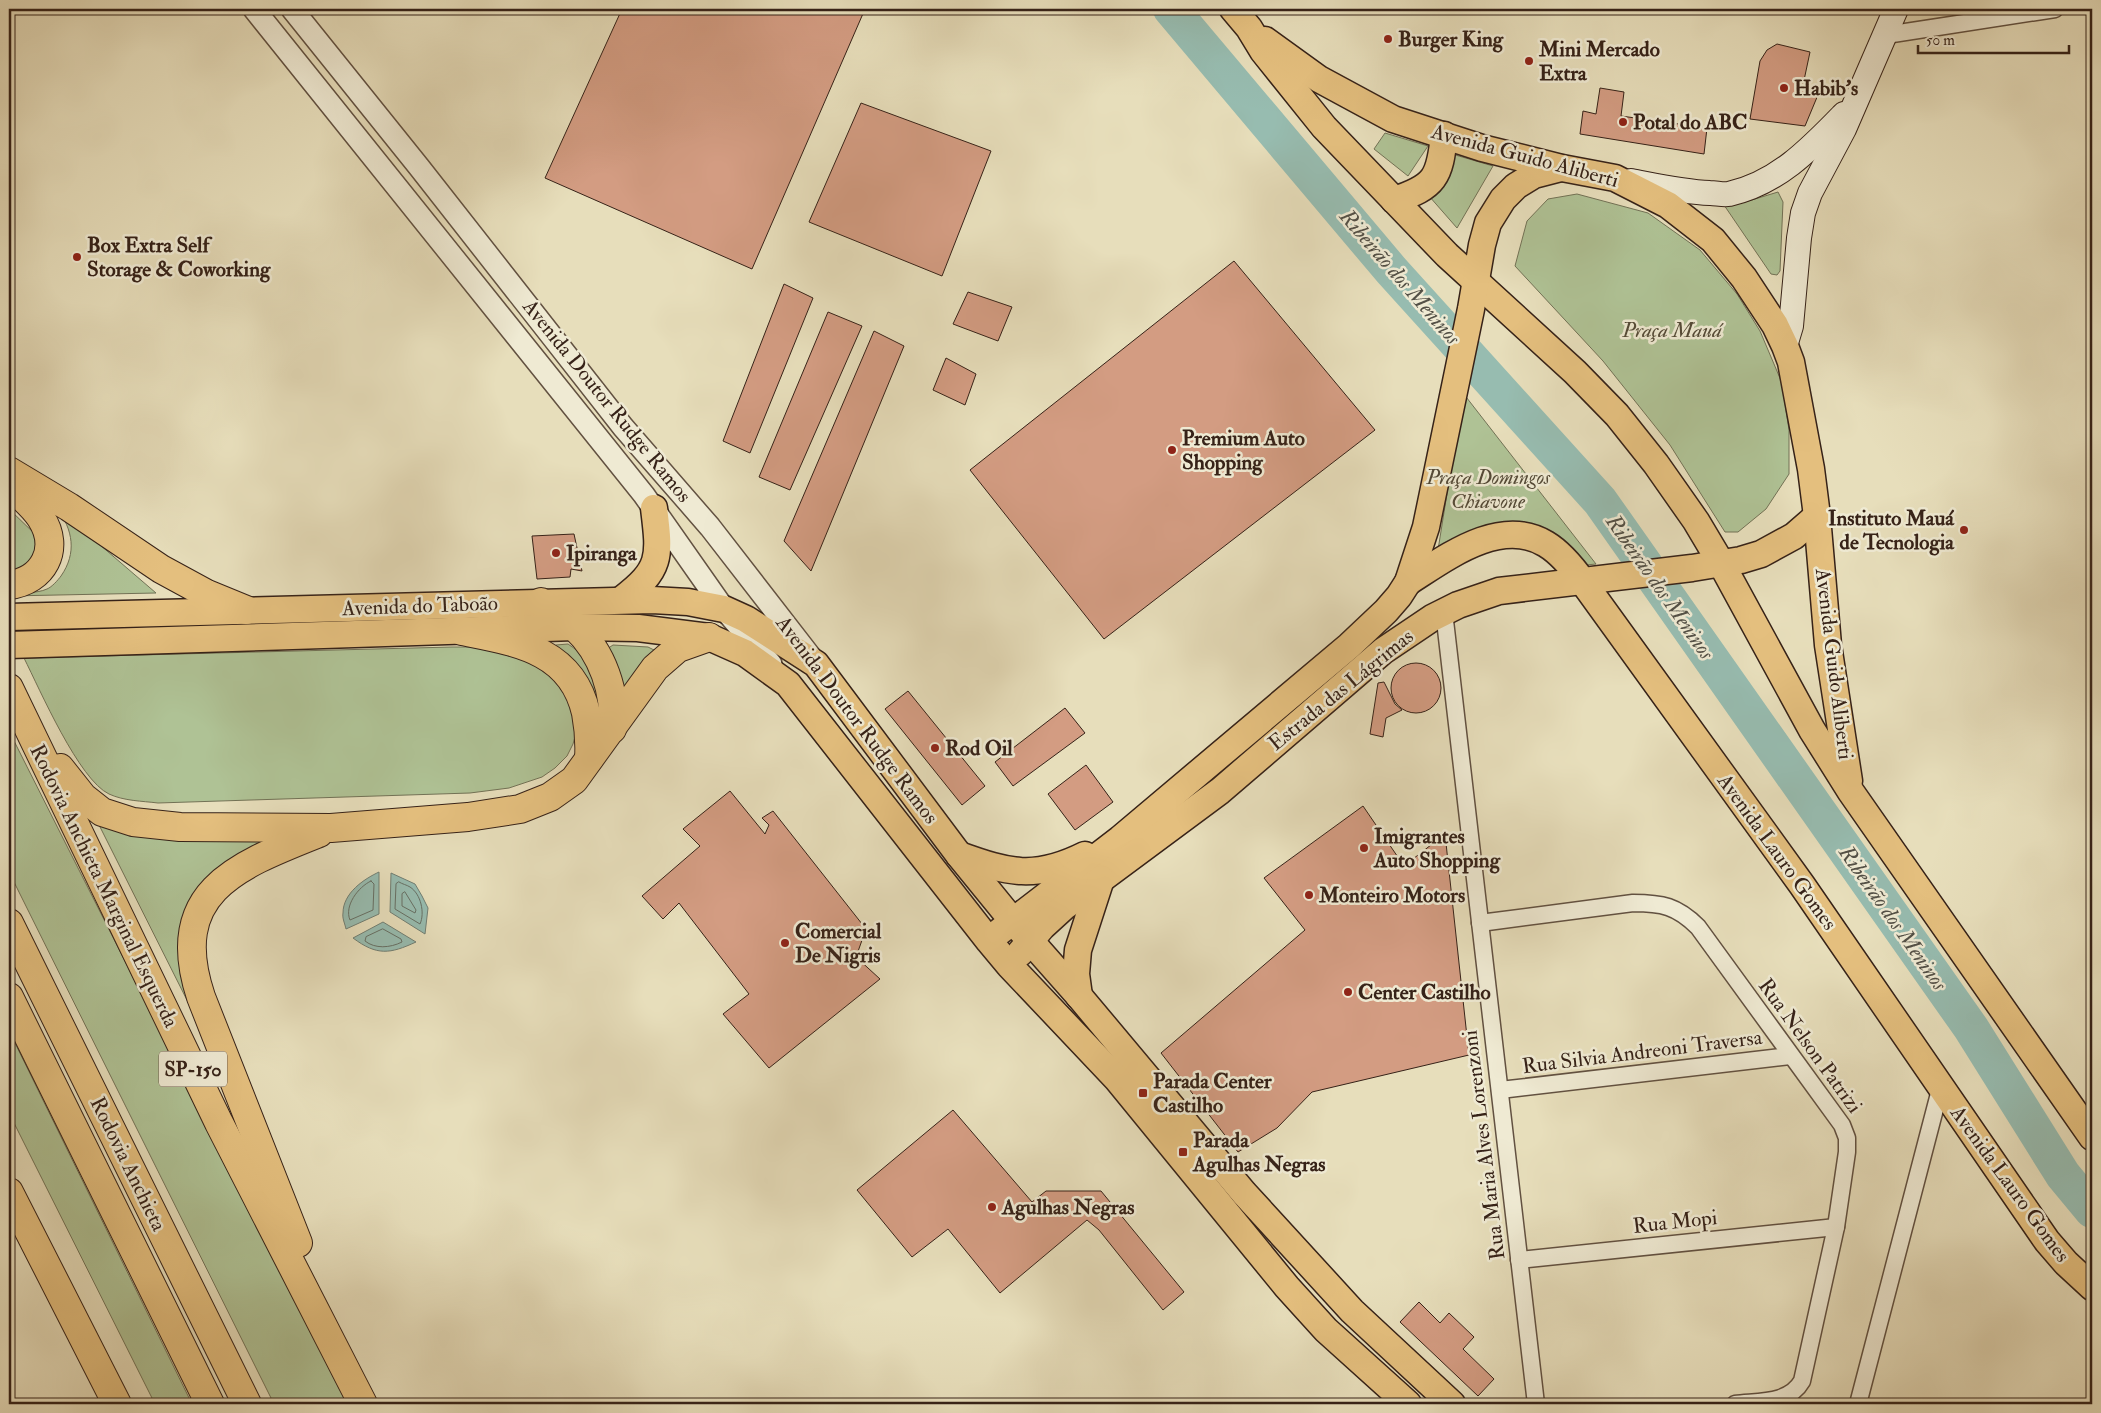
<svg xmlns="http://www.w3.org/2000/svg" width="2101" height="1413" font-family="'IM FELL Double Pica',serif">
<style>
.green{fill:#afc295;stroke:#727256}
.water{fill:#97bcb0;stroke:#707e73}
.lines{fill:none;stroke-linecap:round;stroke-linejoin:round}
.shore{stroke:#666f64;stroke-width:1}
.river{stroke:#97bcb0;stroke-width:36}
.building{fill:#d39c82;stroke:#362218}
.minor-casing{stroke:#625141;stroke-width:19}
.tertiary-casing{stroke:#625141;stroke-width:24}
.secondary-casing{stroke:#362218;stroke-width:26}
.primary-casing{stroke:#362218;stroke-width:29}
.trunk-casing{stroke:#362218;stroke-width:30}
.motorway-casing{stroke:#362218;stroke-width:30}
.minor{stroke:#efead3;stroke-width:16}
.tertiary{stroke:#efead3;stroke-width:21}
.secondary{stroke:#efead3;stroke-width:24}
.primary{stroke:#e4bf7e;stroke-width:26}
.trunk{stroke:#e4bf7e;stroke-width:28}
.motorway{stroke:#e4bf7e;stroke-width:28}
.poi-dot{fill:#8f2418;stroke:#efead3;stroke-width:2}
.labels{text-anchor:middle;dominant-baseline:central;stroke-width:5;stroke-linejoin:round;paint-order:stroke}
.shield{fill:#efead3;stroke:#6e5e50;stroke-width:1}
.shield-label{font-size:20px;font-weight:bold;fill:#362218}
.poi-label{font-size:21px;font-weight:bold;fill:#362218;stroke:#efead3;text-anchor:start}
.street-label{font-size:21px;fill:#362218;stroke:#efead3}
.park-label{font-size:21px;font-style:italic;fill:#544a37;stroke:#efead3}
.water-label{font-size:22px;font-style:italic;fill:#535046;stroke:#efead3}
</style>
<rect width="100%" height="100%" fill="#e7debb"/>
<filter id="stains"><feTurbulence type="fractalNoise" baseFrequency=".004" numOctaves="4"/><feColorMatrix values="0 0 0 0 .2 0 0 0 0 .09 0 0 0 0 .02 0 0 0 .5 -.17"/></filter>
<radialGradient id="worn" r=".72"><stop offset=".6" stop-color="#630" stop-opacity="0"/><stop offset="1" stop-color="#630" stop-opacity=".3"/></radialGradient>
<g class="green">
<path d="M1385,133L1428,146L1408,176L1374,149Z"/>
<path d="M1452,154L1493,166L1457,228L1429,196Z"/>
<path d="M1778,192L1783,202L1780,271L1777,275L1771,274L1724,205L1745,202Z"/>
<path d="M1577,194L1648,213L1700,250L1737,294L1760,331L1782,383L1789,430V474L1766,509L1738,532H1725L1670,445L1603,361L1515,266L1527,221L1548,199Z"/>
<path d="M1463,393L1596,564L1586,565L1551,537L1438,550Z"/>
<path d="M57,508L156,593L9,596V593C21,592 36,594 47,589C52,587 58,580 61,576C77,553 73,530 57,508Z"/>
<path d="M9,509L37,536C34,561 33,566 9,572Z"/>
<path d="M568,644C599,664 597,686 605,720L552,648L556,645Z"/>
<path d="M613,645L648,647L654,650L655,654L624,698L607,649Z"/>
<path d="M452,647H479L541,663L568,691L576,733L573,744L567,756L555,768L542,777L509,788L470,793L158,803C142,801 124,801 109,794C79,780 40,690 24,658Z"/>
<path d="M9,731L348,1404H274L9,872Z"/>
<path d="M93,813L265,839C228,861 173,897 180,948C183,972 191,996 197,1020Z"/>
<path d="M9,1031L14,1041L192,1404H155L9,1113Z"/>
</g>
<g class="water">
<path d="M379,872V914L346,929C345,924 342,918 343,913C343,893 364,879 379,872Z"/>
<path d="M391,873L415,884L422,896L428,908L425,934L390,912Z"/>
<path d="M383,922L416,942C390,954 377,956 353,938Z"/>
</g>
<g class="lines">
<g class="shore">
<path d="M371,881L374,884L373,910L350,920C344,906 358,887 371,881Z"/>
<path d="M399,882C402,884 407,885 410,887C421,894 425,913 420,924L395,909L396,884Z"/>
<path d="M405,892L416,910L415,913L402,906V894Z"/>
<path d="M383,929L401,939L402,942C390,948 375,949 365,941L366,937Z"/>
</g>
<path class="river" d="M1171,9L1391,270L1600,501L1971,1028L2063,1175L2092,1210"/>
</g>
<g class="building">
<path d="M622,9H865L752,269L545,178Z"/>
<path d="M1777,44L1810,52L1803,85L1820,90L1805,126L1750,119L1760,61L1767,50Z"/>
<path d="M1600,88L1624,92L1621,116L1707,128L1704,154L1580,134L1583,111L1596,114Z"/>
<path d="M861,103L991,151L942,276L809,222Z"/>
<path d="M1234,261L1375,430L1104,639L970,470Z"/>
<path d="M784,284L813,298L750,453L723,441Z"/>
<path d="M968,292L1012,307L998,341L953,324Z"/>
<path d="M828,312L862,326L790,490L759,477Z"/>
<path d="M874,331L904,346L811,571L784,541Z"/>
<path d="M946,358L976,374L965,405L933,390Z"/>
<path d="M574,534L582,571L571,569L570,577L537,579L532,536Z"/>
<circle cx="1416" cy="688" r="25"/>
<path d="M1384,682L1395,704L1402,710L1386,718L1383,737L1370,734L1378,683Z"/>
<path d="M908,691L985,786L962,805L885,709Z"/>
<path d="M1065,708L1085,733L1013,786L995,762Z"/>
<path d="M1086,765L1113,802L1075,830L1048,794Z"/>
<path d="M730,791L765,834L769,825L762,818L773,811L866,929L856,957L880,979L769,1068L723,1014L749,994L679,903L663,919L642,896L700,846L683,829Z"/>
<path d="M1363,806L1404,866L1445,834L1469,1055L1312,1092L1277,1128L1238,1152L1161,1053L1305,930L1264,878Z"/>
<path d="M953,1110L1032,1202L1046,1191H1101L1184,1292L1163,1310L1099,1230L1087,1220L1000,1293L948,1229L912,1257L857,1190Z"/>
<path d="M1419,1302L1440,1323L1449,1313L1474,1337L1463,1349L1494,1379L1478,1396L1400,1322Z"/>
</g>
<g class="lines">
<g class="minor-casing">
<g id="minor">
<path d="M1886,35L2055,9"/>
<path d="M1444,612L1536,1404"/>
<path d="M1480,923L1633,903C1662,903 1677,906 1698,927L1842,1125L1847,1138V1152L1836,1227L1802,1381C1789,1404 1759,1401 1735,1404"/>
<path d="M1500,1090L1790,1056"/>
<path d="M1519,1260L1836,1227"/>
<path d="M1858,1404L1941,1086"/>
</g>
</g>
<g class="tertiary-casing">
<g id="tertiary">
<path d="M254,9L644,495L724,609L771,664"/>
<path d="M292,9L419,167L623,427L710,527L810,656"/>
</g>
</g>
<g class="secondary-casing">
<g id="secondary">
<path d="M1631,181C1657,186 1683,192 1710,193C1716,193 1723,195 1729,194C1778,183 1811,148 1844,114"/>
<path d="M1785,346L1791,326L1799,238L1803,213L1810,193L1844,129L1896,9"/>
</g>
</g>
<g class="primary-casing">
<g id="primary">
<path d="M1233,9L1249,28L1263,51L1324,127L1447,255L1575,372L1617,415L1656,464L1696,521L1721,563L1812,730L1851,792L2092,1137"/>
<path d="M1265,40L1319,79L1393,119L1482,148L1562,168L1615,178L1668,205L1713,240L1744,278L1775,325L1785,346L1791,362L1811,469L1817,516L1828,645L1849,781"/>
<path d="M1394,200C1435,187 1440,177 1444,135"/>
<path d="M1408,582C1446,558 1500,516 1546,544C1561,553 1573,568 1583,582L1802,885L2047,1241L2066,1263L2092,1287"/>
<path d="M621,600C662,569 660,557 654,508"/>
<path d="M9,617L652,600L688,602L724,609L746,619L816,664L959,855L1012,920L1079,996L1244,1193L1352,1311L1452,1404"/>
<path d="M9,645L575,627L638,628L709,637L745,653L788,684L989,941L1009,965L1117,1079L1287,1287L1326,1330L1408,1404"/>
<path d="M959,855C1009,873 1035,880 1085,855"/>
<path d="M999,932L1120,839L1349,646L1386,611L1399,596L1408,582L1426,527L1471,309L1482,245L1488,223L1503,199L1516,186L1534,175L1561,168"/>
<path d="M1020,953L1042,927L1065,906L1220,791L1383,651L1432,618L1458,605L1499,591L1692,568L1741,560L1761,554L1794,536L1817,516"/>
<path d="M1079,996L1076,974L1078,950L1101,879"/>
</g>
</g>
<g class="trunk-casing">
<g id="trunk">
<path d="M9,471L69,507L161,569L207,594L246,610"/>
<path d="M9,484C19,495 33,505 41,518C61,549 43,581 9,585"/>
<path d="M541,602C552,610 565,618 575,627C602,652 617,693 612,729"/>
<path d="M462,631C517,642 572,650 586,713C589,729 590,743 589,759"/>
<path d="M9,688L219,1123L363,1404"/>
<path d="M60,768L83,797L102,812L133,822L180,827L331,828L468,817L520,809L550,797L574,780L655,668L678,648L709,637"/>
<path d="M9,1192L117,1404"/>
<path d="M298,1243L201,997C166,892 236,866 319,833"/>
</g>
</g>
<g class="motorway-casing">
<g id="motorway">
<path d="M9,923L247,1404"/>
<path d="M9,997L210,1404"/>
</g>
</g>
<use href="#minor" class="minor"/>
<use href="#tertiary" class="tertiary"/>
<use href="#secondary" class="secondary"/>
<use href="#primary" class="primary"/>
<use href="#trunk" class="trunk"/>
<use href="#motorway" class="motorway"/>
</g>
<g class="poi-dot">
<circle cx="1388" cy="39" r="5"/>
<circle cx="1529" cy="61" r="5"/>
<circle cx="1784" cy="88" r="5"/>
<circle cx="1623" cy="122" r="5"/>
<circle cx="77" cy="257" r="5"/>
<circle cx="1172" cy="450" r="5"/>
<circle cx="1964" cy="530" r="5"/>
<circle cx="556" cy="553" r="5"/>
<circle cx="935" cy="748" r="5"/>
<circle cx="1364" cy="848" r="5"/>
<circle cx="1309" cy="895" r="5"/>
<circle cx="785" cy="943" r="5"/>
<circle cx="1348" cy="992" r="5"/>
<rect x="1138" y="1088" width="10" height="10" rx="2.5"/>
<rect x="1178" y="1147" width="10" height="10" rx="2.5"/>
<circle cx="992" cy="1207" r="5"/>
</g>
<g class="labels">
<rect class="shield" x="159" y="1051.5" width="68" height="35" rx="4"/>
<g class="shield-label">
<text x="193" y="1069">SP-150</text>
</g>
<g class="poi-label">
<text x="1398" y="39">Burger King</text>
<text x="1539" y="49">Mini Mercado<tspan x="1539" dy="24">Extra</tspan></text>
<text x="1794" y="88">Habib's</text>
<text x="1633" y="122">Potal do ABC</text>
<text x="87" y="245">Box Extra Self<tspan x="87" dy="24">Storage &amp; Coworking</tspan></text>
<text x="1182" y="438">Premium Auto<tspan x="1182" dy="24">Shopping</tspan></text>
<text x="1954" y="518" text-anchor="end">Instituto Mauá<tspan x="1954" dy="24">de Tecnologia</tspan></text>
<text x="566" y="553">Ipiranga</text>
<text x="945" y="748">Rod Oil</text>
<text x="1374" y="836">Imigrantes<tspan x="1374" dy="24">Auto Shopping</tspan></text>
<text x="1319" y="895">Monteiro Motors</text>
<text x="795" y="931">Comercial<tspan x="795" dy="24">De Nigris</tspan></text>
<text x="1358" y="992">Center Castilho</text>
<text x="1153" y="1081">Parada Center<tspan x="1153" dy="24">Castilho</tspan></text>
<text x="1193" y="1140">Parada<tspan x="1193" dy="24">Agulhas Negras</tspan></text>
<text x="1002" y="1207">Agulhas Negras</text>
</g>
<g class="street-label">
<text transform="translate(1525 156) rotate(15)">Avenida Guido Aliberti</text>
<text transform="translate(607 401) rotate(51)">Avenida Doutor Rudge Ramos</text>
<text transform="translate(420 606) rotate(-2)">Avenida do Taboão</text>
<text transform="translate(1834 664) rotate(83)">Avenida Guido Aliberti</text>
<text transform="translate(1341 690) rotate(-39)">Estrada das Lágrimas</text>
<text transform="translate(857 720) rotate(53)">Avenida Doutor Rudge Ramos</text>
<text transform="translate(1777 852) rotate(54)">Avenida Lauro Gomes</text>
<text transform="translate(104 886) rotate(64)">Rodovia Anchieta Marginal Esquerda</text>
<text transform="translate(1810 1046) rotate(54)">Rua Nelson Patrizi</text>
<text transform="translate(1642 1052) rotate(-7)">Rua Silvia Andreoni Traversa</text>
<text transform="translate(1484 1145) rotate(-97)">Rua Maria Alves Lorenzoni</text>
<text transform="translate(128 1164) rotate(64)">Rodovia Anchieta</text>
<text transform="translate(2010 1184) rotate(54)">Avenida Lauro Gomes</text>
<text transform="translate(1675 1222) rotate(-6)">Rua Mopi</text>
</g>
<g class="park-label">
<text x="1672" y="330">Praça Mauá</text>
<text x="1488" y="477">Praça Domingos<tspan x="1488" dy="24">Chiavone</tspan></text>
</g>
<g class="water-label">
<text transform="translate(1400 277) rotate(49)">Ribeirão dos Meninos</text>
<text transform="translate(1660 587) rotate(55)">Ribeirão dos Meninos</text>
<text transform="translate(1893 918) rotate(55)">Ribeirão dos Meninos</text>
</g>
</g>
<rect width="2101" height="1413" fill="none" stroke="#e7debb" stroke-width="30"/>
<rect x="10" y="10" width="2081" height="1393" fill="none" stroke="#362218" stroke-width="2.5"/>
<rect x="15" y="15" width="2071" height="1383" fill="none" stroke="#362218"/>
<path d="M1918 45v8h151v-8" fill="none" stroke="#362218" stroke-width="2.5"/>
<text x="1926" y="45" font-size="15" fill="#362218" stroke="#efead3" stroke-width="4" paint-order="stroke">50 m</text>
<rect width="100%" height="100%" filter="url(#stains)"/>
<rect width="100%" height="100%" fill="url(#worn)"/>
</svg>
